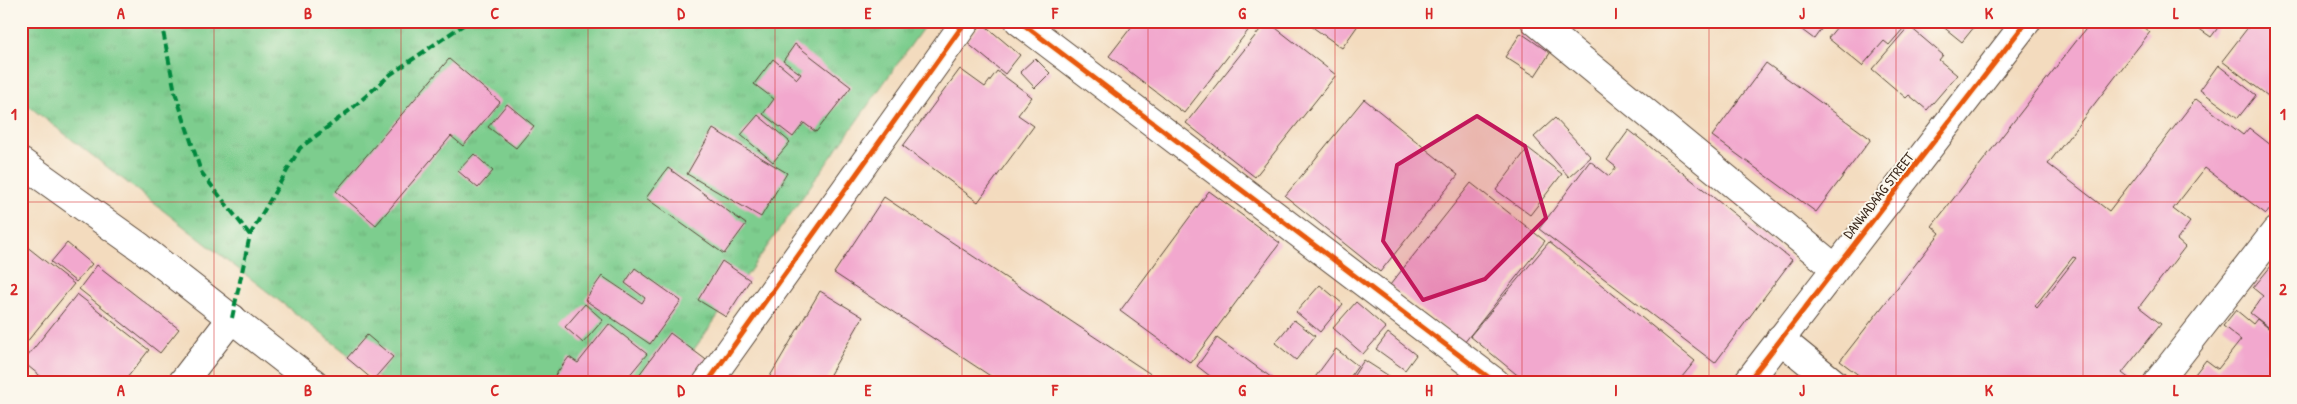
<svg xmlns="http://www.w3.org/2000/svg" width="2297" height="404" font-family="'Patrick Hand',sans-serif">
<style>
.grass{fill:url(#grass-tufts);stroke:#5c7c56}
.building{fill:#f2a8ce;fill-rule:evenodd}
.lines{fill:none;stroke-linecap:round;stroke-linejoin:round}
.minor-casing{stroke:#574536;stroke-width:30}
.minor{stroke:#fff;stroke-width:28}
.quiet{stroke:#00873e;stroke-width:4;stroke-dasharray:8 4;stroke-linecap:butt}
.cycleway-casing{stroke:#fbf7ec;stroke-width:8}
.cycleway{stroke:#e8590c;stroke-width:5}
.marked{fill:#c2185b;fill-opacity:0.2;stroke:#c2185b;stroke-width:4;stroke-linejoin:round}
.grid{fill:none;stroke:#d62828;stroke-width:1;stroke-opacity:0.55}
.labels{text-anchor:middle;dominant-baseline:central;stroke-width:4;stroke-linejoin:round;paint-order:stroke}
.street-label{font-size:14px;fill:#3b2a1e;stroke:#fbf7ec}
.neatline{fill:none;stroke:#d62828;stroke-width:2}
.grid-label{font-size:16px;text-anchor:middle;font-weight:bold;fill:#d62828}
</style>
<defs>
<pattern id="grass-tufts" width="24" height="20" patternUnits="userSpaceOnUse" patternTransform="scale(1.25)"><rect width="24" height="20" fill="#7dcd8e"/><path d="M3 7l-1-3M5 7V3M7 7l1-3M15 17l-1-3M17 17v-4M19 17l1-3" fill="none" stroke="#6db07a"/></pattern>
</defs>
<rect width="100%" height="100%" fill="#fbf7ec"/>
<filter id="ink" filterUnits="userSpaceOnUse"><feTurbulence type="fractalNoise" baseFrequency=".02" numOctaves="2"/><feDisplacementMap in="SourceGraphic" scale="10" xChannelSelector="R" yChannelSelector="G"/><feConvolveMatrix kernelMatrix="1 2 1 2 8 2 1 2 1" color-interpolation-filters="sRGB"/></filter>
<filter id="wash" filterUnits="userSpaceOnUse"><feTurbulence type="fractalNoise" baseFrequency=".0096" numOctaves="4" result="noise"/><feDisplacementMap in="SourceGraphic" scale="20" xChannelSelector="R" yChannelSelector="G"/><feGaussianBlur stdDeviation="1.12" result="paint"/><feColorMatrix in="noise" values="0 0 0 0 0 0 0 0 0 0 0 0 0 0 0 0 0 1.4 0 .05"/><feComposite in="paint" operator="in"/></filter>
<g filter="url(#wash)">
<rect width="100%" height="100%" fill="#f3dbbe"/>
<path class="grass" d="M21,21H928L670,383H385L21,100Z"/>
<g id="blocks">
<g class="building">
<path d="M1136,21H1252L1254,23L1184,113L1109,56Z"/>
<path d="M1267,21L1336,75L1255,177L1186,123Z"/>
<path d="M1304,21H1361L1342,48Z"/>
<path d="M1790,21H1827L1814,39Z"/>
<path d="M1842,21H1910L1889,45L1884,41L1862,66L1828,38Z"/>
<path d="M1936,21H1979L1962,42Z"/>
<path d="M2092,21H2137L2150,32L2048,164L2109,211L2196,99L2243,135L2249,128L2276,149V202L2266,214L2205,168L2173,209L2190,222L2177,240L2185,247L2139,307L2161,324L2122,373L2135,383H1869L1840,361L1940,233L1932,226ZM2073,257L2076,258L2037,308L2035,306Z"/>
<path d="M2188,21H2223L2211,37Z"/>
<path d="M2253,21H2276V102L2222,61Z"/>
<path d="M982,23L1020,55L1005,74L966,42Z"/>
<path d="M1909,26L1943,55L1939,60L1957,75L1927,110L1909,95L1906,98L1872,69Z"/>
<path d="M1521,33L1550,53L1535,76L1505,57Z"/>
<path d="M795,44L851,87L816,132L804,123L793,137L763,114L774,99L754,84L773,59L797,79L801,74L783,61Z"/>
<path d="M1035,58L1050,73L1035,88L1020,72Z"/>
<path d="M449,59L500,102L463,146L451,136L376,225L336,191Z"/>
<path d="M1766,63L1871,139L1816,212L1712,136Z"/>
<path d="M2218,65L2256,95L2238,118L2200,90Z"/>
<path d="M960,69L985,87L997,71L1032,97L1018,115L1034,126L978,202L903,146Z"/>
<path d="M1364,99L1458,175L1380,272L1285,196Z"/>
<path d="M507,104L534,126L516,148L488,127Z"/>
<path d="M758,115L790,142L773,162L741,135Z"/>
<path d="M1555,118L1591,157L1569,177L1534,137Z"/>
<path d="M713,129L787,173L761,217L687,174Z"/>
<path d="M1629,130L1792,260L1715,363L1539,229L1590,161L1609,176L1616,167L1607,160Z"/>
<path d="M1528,148L1562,174L1530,215L1496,190Z"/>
<path d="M474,154L493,171L478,188L458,171Z"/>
<path d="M668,168L746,224L724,254L646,198Z"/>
<path d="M1471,183L1545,241L1464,343L1390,285Z"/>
<path d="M1209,191L1280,243L1191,363L1120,311Z"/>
<path d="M884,197L1164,383H1001L834,273Z"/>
<path d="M21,242L74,284L21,349Z"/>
<path d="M1549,242L1695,361L1677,383H1527L1470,336Z"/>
<path d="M67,243L92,264L76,282L51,262Z"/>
<path d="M2276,260V333L2250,313L2263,296L2253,288Z"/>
<path d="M722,261L750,280L726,317L698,300Z"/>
<path d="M97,265L179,329L160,353L79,289Z"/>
<path d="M635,268L681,301L650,344L585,300L602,276L642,303L645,298L625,283Z"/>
<path d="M1320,285L1343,304L1320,332L1296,312Z"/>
<path d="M820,291L863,317L825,383H766Z"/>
<path d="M77,294L149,350L123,383H99L95,379L92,383H49L23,362Z"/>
<path d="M1356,302L1386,328L1363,354L1333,328Z"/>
<path d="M585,304L603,320L583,343L565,327Z"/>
<path d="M2236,310L2253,324L2257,319L2276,334V383H2188L2206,360L2218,369L2241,340L2223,326Z"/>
<path d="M1294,320L1315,336L1296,360L1275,343Z"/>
<path d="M609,324L647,354L623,383H549L569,357L578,363Z"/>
<path d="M670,333L713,365L699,383H633Z"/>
<path d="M1388,333L1416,355L1405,370L1376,349Z"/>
<path d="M367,335L393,357L373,380L347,358Z"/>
<path d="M1217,338L1279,383H1219L1197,366Z"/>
<path d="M1336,349L1358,366L1346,383H1317L1313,380Z"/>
<path d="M1364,360L1400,383H1349Z"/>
</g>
</g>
</g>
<g filter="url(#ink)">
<use href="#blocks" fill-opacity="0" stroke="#574536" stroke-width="1"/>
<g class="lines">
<g class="minor-casing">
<g id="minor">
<path d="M1019,21L1496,383"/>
<path d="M1535,21L1835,268"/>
<path d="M21,162L140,247L314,383"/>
<path d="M1780,339L1834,383"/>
<path d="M182,383L232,318"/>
<path d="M707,383L966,21"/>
<path d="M1747,383L2027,21"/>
<path d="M2157,383L2276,231"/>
</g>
</g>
<use href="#minor" class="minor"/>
<g class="quiet">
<path d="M161,21L175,92L201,172L250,235"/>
<path d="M232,318L250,235L300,148L350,110L391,74L469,21"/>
</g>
<g class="cycleway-casing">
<g id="cycleway">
<path d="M1019,21L1496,383"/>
<path d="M707,383L966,21"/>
<path d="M1747,383L2027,21"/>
</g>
</g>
<use href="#cycleway" class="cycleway"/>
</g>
</g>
<path class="marked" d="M1477,116L1525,146L1546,218L1485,279L1423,300L1383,241L1397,165Z"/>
<path class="grid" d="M214,21V383M401,21V383M588,21V383M775,21V383M962,21V383M1148,21V383M1335,21V383M1522,21V383M1709,21V383M1896,21V383M2083,21V383M21,202H2276"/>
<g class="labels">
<g class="street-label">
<text transform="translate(1878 195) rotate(-52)">DANWADAAG STREET</text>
</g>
</g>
<rect width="2297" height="404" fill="none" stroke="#fbf7ec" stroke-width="55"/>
<rect x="28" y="28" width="2242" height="348" class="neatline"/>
<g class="grid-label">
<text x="121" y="19">A</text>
<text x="308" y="19">B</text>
<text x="495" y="19">C</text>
<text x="681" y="19">D</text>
<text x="868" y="19">E</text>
<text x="1055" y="19">F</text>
<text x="1242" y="19">G</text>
<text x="1429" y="19">H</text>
<text x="1616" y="19">I</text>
<text x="1802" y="19">J</text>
<text x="1989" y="19">K</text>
<text x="2176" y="19">L</text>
<text x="14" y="120">1</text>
<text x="2283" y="120">1</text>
<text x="14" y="295">2</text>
<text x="2283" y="295">2</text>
<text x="121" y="396">A</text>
<text x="308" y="396">B</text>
<text x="495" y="396">C</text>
<text x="681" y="396">D</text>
<text x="868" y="396">E</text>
<text x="1055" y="396">F</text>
<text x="1242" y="396">G</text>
<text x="1429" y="396">H</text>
<text x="1616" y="396">I</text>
<text x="1802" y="396">J</text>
<text x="1989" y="396">K</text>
<text x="2176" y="396">L</text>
</g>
</svg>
